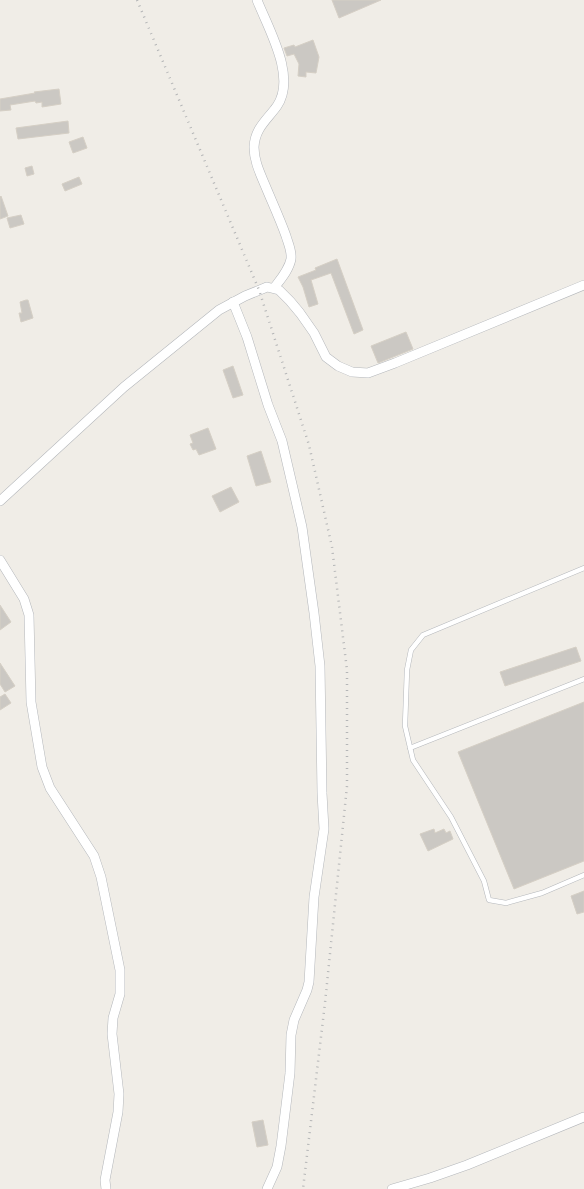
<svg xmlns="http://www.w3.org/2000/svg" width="584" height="1189" font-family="Manrope,sans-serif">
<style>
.building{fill:#cbc8c3;stroke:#d5cfc5}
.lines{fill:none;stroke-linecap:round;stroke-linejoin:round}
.service-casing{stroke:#b4b7bb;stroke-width:5.5}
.minor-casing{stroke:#b4b7bb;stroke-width:10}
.service{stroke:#fff;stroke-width:4.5}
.minor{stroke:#fff;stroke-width:9}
.rail{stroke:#b5b6b7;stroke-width:2.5;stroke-dasharray:1 5;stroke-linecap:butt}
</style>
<rect width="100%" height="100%" fill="#f0ede7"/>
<g class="building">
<path d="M332,0H381L339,18Z"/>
<path d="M313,40L319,57L316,73L306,72V77L298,76L299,64L294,54L287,56L284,48L294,45L295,47Z"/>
<path d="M59,89L61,104L42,107V102L36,103L35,101L10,105L11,110L0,111V99L35,93L34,92Z"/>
<path d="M68,121L69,133L18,139L16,128Z"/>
<path d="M83,137L87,148L73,153L69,142Z"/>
<path d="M32,166L34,174L27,176L25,168Z"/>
<path d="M79,177L82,184L65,191L62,184Z"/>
<path d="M1,196L8,216L0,219V197Z"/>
<path d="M21,215L24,224L10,228L7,218Z"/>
<path d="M337,259L363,330L354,334L331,273L311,280L318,304L309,307L303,287L298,277L316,270L315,268Z"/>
<path d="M26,300H28L33,318L21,322L19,313H22L20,302Z"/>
<path d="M406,332L413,349L378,363L371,346Z"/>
<path d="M233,366L243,395L233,398L223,370Z"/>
<path d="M208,428L216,449L199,455L196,449L193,450L190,444L193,443L190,435Z"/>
<path d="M261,451L271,482L256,486L247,456Z"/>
<path d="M231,487L239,502L220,512L212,496Z"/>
<path d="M0,605L11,622L0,630Z"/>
<path d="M576,647L581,661L505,686L500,672Z"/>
<path d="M0,663L15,686L5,692L0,684Z"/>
<path d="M5,694L11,703L0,710V697Z"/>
<path d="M584,702V861L514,889L458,752Z"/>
<path d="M434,829L435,833L444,829L446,833L450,831L453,839L428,851L420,834Z"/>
<path d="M584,891V912L577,914L571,896Z"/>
<path d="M263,1120L268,1145L257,1147L252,1122Z"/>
</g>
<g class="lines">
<g class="service-casing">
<g id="service">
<path d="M584,568L423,635L411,650L407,670L405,726L413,760L451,817L484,881L489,900L506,903L542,893L584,875"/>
<path d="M410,748L584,679"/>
</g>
</g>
<g class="minor-casing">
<g id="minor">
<path d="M257,0C268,28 297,77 277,106C267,120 255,128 254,147C254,161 260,173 265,185C272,202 280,219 286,236C288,243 292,251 291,259C289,270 280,280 274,288"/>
<path d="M233,302L247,337L268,405L282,441L302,527L314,613L320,666L322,793L324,829L314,897L309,982L307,990L294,1020L291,1035L290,1073L281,1146L277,1167L267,1189"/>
<path d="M0,501L124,387L219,310L245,296L267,287L279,290L290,301L300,313L314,333L326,357L338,366L352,372L368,373L395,363L584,285"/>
<path d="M0,560L24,599L29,615L31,702L42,767L50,788L94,856L101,877L120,970V994L113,1018L112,1034L119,1094L118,1112L105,1180L106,1189"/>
<path d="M392,1189L430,1178L467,1165L584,1117"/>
</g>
</g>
<use href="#service" class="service"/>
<use href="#minor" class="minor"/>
<path class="rail" d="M137,0L259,290L309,445L332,547L347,670V786L325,1003L303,1189"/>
</g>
</svg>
